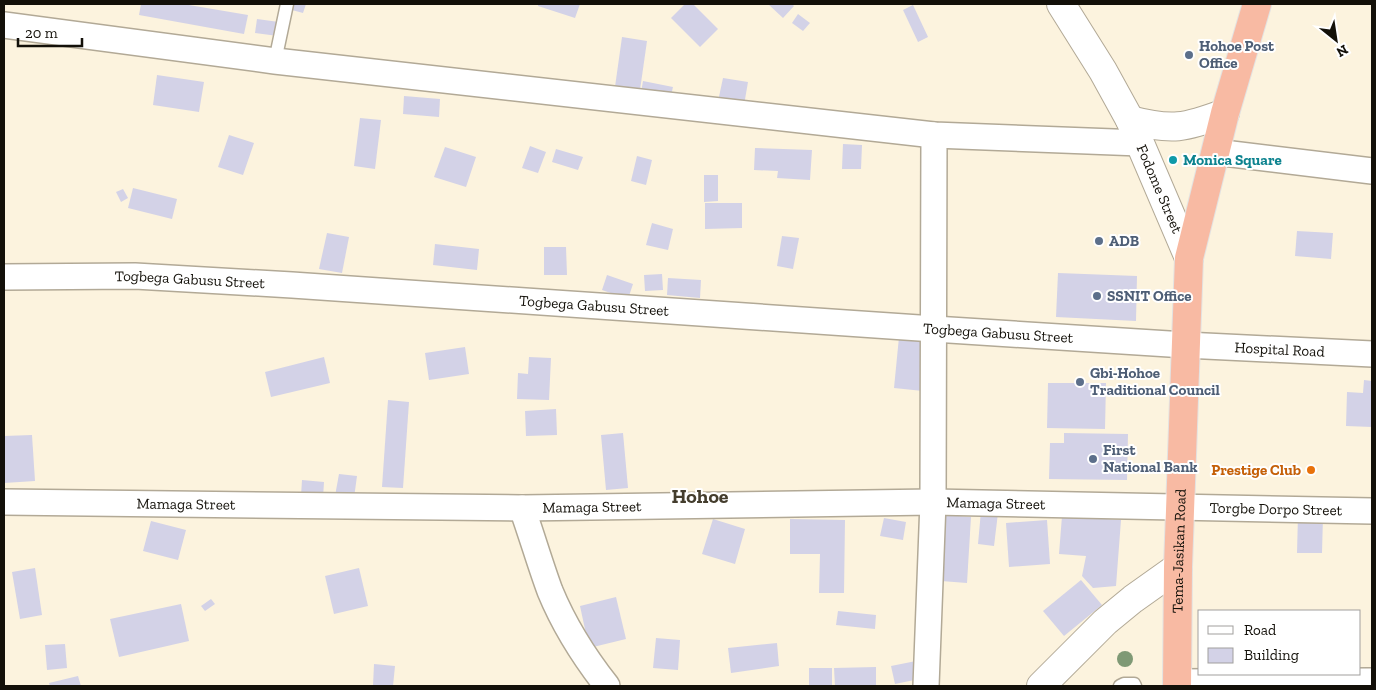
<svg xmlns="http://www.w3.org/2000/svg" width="1376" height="690" font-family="'Zilla Slab',serif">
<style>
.building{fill:#d3d2e7}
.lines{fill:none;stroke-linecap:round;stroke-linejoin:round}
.service-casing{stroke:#b2a996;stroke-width:15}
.minor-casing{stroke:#b2a996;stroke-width:28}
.tertiary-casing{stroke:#b2a996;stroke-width:30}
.secondary-casing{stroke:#b2a996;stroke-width:30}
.trunk-casing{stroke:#e3e2e1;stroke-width:30}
.service{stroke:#fff;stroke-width:12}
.minor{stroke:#fff;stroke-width:25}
.tertiary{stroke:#fff;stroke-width:28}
.secondary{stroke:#fff;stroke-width:28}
.trunk{stroke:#f8baa3;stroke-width:28}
.tree{fill:#7f9975}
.service-dot{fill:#5c6f8a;stroke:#fff;stroke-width:2}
.culture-dot{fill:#0f9aa8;stroke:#fff;stroke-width:2}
.food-dot{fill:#e8710a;stroke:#fff;stroke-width:2}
.labels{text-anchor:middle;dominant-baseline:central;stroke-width:4;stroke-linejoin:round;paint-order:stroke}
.service-label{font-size:15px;font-weight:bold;fill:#4e5e75;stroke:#fff;text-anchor:start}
.culture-label{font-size:15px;font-weight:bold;fill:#0d838f;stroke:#fff;text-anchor:start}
.street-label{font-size:15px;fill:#131009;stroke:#fff}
.food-label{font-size:15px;font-weight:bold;fill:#c56008;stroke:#fff;text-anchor:end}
.district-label{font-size:20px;font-weight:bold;fill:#443d2d;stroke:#fff}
</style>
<rect width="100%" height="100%" fill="#fcf3de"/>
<g class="building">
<path d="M141,4H183L248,15L244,34L139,15Z"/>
<path d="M293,4H306L303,13L292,10Z"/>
<path d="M538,4H580L575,18L538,6Z"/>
<path d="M685,4H693L718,29L700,47L671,18Z"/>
<path d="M768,4H792L794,6L783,18Z"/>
<path d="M913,5L928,37L918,42L903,10Z"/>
<path d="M798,14L810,23L803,31L792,23Z"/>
<path d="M257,19L279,22L278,36L255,33Z"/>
<path d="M622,37L647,41L639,97L614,94Z"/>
<path d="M157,75L204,82L199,112L153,105Z"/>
<path d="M723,78L748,82L743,111L717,106Z"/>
<path d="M643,81L673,87L669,104L640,98Z"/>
<path d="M404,96L440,99L439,117L403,114Z"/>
<path d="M360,118L381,120L375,169L354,166Z"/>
<path d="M229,135L254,143L243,175L218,167Z"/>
<path d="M843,144L862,145L861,169H842Z"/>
<path d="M530,146L546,152L538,173L522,168Z"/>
<path d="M445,147L476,157L466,187L434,177Z"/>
<path d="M755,148L812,150L810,180L777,178L778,171L754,170Z"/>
<path d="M556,149L583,157L578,170L552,162Z"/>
<path d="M637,156L652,160L646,185L631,181Z"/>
<path d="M704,175H718V201L704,202Z"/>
<path d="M133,188L177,199L172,219L128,208Z"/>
<path d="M123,189L128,198L121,202L116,192Z"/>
<path d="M705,203H742V228L705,229Z"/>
<path d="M652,223L673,229L668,250L646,245Z"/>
<path d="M1297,231L1333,233L1331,259L1295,256Z"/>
<path d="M327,233L349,237L342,273L319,269Z"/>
<path d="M782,236L799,238L793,269L777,266Z"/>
<path d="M435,244L479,249L477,270L433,265Z"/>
<path d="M544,247H566L567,275H544Z"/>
<path d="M1058,273L1137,276L1136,321L1056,317Z"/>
<path d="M662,274L663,290L645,291L644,275Z"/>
<path d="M607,275L633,284L628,299L602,290Z"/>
<path d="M668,278L701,280L700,298L667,295Z"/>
<path d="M899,337L929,340L923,391L894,388Z"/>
<path d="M465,347L469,374L429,380L425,353Z"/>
<path d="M324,357L330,383L271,397L265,372Z"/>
<path d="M529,357L551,358L549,400L517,399L518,373L528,374Z"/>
<path d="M1364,380L1372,381V427L1346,426L1347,392L1363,393Z"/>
<path d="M1048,383H1106L1105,429L1047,428Z"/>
<path d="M388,400L409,402L403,488L382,487Z"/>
<path d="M556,409L557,435L526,436L525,411Z"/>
<path d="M623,433L628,488L606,490L601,435Z"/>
<path d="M1064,433L1128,434L1127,480L1049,479L1050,443H1064Z"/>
<path d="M32,435L35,481L4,483V436Z"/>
<path d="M339,474L357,476L354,498L335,496Z"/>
<path d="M302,480L324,482L323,498L301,496Z"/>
<path d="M981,511L998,513L994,546L978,544Z"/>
<path d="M945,515L971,517L967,583L941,581Z"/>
<path d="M1298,515L1323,516L1322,553H1297Z"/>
<path d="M1062,516L1121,520L1116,586L1093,588L1082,576L1086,556L1059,554Z"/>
<path d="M884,518L906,522L903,540L880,536Z"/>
<path d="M713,519L745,529L735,564L702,554Z"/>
<path d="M790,519L845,520L844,593H819L820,554H790Z"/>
<path d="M1047,520L1050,564L1009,567L1006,523Z"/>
<path d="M151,521L186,530L178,560L143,551Z"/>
<path d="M35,568L42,615L20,619L12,572Z"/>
<path d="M359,568L368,606L334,614L325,576Z"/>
<path d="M1081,580L1102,605L1064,636L1043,611Z"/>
<path d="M616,597L626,639L589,648L580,606Z"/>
<path d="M211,599L215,604L205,611L201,606Z"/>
<path d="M181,604L189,641L119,657L110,619Z"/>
<path d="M838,611L876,615L875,629L836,625Z"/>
<path d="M656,638L680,640L678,670L653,668Z"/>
<path d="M777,643L779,666L731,673L728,648Z"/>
<path d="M65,644L67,668L47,670L45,645Z"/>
<path d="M921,660L924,678L895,684L891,666Z"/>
<path d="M374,664L395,666L393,686H373Z"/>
<path d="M876,667V686H835L834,668Z"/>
<rect x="809" y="668" width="23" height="17"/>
<path d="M78,676L81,686H50L49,683Z"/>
</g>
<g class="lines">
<g class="service-casing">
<g id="service">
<path d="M275,61L287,4"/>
<path d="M1120,686L1124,684H1134L1135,686"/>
</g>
</g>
<g class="minor-casing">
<g id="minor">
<path d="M4,25L275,61L934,135L1140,143"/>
<path d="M1215,152L1372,171"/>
<path id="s1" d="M4,277L135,276L292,285L934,329L1185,345L1372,354"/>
<path id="s2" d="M4,502L522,508L933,502L1372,511"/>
<path d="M522,508C532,536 540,564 550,591C564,625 585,658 607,686"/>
<path d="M1177,682L1372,681"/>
<path d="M926,686L933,502L934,135"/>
</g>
</g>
<g class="tertiary-casing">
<g id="tertiary">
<path id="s3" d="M1061,4L1103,71L1130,120L1189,258"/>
<path d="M1130,120C1172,131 1185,128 1225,113"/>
</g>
</g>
<g class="secondary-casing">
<path id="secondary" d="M1041,686L1105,622L1133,599L1178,567"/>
</g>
<g class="trunk-casing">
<g id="trunk">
<path id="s4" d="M1177,686L1178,567L1189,258L1225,113L1257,4"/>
</g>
</g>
<use href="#service" class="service"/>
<use href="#minor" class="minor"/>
<use href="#tertiary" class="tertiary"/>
<use href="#secondary" class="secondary"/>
<use href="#trunk" class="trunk"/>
</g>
<circle class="tree" cx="1125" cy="659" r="8"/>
<g class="service-dot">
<circle cx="1189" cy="55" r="5"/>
<circle cx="1099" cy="241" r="5"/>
<circle cx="1097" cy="296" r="5"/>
<circle cx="1080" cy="382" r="5"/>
<circle cx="1093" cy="459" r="5"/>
</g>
<circle class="culture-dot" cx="1173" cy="160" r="5"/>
<circle class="food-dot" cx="1311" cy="470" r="5"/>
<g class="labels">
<g class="service-label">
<text x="1199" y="46">Hohoe Post<tspan x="1199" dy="17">Office</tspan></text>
<text x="1109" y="241">ADB</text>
<text x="1107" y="296">SSNIT Office</text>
<text x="1090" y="373">Gbi-Hohoe<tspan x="1090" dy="17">Traditional Council</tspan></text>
<text x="1103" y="450">First<tspan x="1103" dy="17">National Bank</tspan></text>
</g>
<g class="culture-label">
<text x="1183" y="160">Monica Square</text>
</g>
<g class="street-label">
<text stroke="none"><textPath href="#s3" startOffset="210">Fodome Street</textPath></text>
<text stroke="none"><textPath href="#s1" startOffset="186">Togbega Gabusu Street</textPath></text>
<text stroke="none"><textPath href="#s1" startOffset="591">Togbega Gabusu Street</textPath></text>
<text stroke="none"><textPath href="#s1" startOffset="996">Togbega Gabusu Street</textPath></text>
<text stroke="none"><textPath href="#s1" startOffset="1278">Hospital Road</textPath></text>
<text stroke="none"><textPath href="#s2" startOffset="182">Mamaga Street</textPath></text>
<text stroke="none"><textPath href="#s2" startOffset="992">Mamaga Street</textPath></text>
<text stroke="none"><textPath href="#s2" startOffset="588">Mamaga Street</textPath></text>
<text stroke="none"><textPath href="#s2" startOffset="1272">Torgbe Dorpo Street</textPath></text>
<text stroke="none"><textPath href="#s4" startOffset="135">Tema-Jasikan Road</textPath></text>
</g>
<g class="food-label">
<text x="1301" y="470">Prestige Club</text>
</g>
<g class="district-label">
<text x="700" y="496">Hohoe</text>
</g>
</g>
<rect width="1376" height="690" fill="none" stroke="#131009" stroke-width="10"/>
<rect x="1198" y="610" width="162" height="65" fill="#ffffff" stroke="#a19f9d"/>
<rect x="1208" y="626" width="25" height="8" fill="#ffffff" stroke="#a19f9d"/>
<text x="1244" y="635" font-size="15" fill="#131009">Road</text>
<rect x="1208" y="648" width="25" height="15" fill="#d3d2e7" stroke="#a19f9d"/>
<text x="1244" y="660" font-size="15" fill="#131009">Building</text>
<g transform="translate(1336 40) rotate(150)" stroke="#ffffff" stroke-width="4" paint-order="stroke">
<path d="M0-4L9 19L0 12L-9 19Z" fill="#131009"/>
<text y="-8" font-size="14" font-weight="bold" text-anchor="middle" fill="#131009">N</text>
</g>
<path d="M18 38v8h64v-8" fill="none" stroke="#131009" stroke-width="2.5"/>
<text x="25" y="38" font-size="15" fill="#131009" stroke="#ffffff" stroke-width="4" paint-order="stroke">20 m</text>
</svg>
